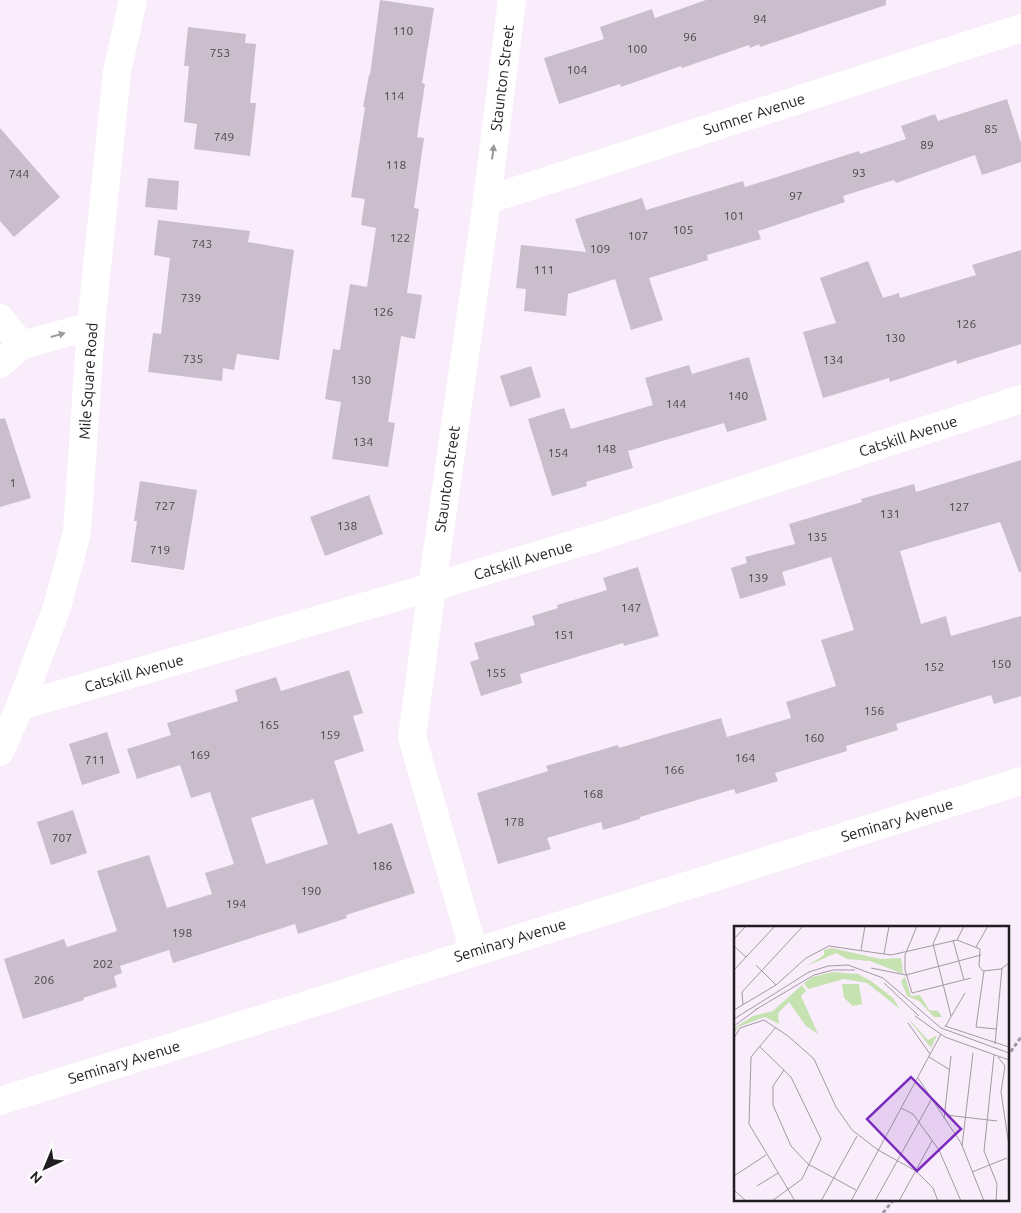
<svg xmlns="http://www.w3.org/2000/svg" width="1021" height="1213" font-family="Ubuntu,sans-serif">
<style>
.building{fill:#cabecc;fill-rule:evenodd}
.lines{fill:none;stroke-linecap:round;stroke-linejoin:round}
.path{stroke:#a198a3;stroke-width:3;stroke-dasharray:4 2.5;stroke-linecap:butt}
.minor{stroke:#fff;stroke-width:28}
.tertiary{stroke:#fff;stroke-width:28}
.oneway{fill:#9b999b}
.labels{text-anchor:middle;dominant-baseline:central;stroke-width:4;stroke-linejoin:round;paint-order:stroke}
.number-label{font-size:12px;fill:#4b444c}
.street-label{font-size:15px;fill:#211c21;stroke:#fefefe}
.inset-road{fill:none;stroke:#a399a4;stroke-width:1}
.view{fill:#7b2cbf;fill-opacity:0.15;stroke:#7b2cbf;stroke-width:2.5}
.inset-edge{fill:none;stroke:#211c21;stroke-width:2.5}
</style>
<rect width="100%" height="100%" fill="#f9ecfb"/>
<g class="building">
<path d="M380,0L434,8L422,83L425,84L417,137L424,138L414,208L419,209L407,293L422,295L415,339L401,336L388,422L395,423L388,467L332,459L341,402L325,399L333,349L340,350L350,284L367,287L376,228L361,225L365,199L351,197L365,107H363L369,75H370Z"/>
<path d="M706,0H886V5L760,47L759,44L750,48L749,45L682,68L681,66L621,87L620,84L559,104L544,58L604,39L600,27L652,9L655,18Z"/>
<path d="M188,27L246,34L245,43L256,44L250,103H256L250,156L194,149L197,124L184,122L189,66H184Z"/>
<path d="M1007,99L1021,143V162L982,175L975,155L896,183L894,180L843,196L845,202L758,231L761,239L707,255L708,260L649,278L663,320L631,330L615,279L568,294L566,316L524,311L526,289L516,288L521,245L586,252L575,219L642,198L646,210L743,181L745,187L859,151L860,154L906,139L901,126L935,114L938,121Z"/>
<path d="M0,128L60,197L14,237L0,221Z"/>
<path d="M148,178L179,181L177,210L145,207Z"/>
<path d="M158,220L250,231L248,242L294,250L279,360L237,354L234,370L223,368L222,381L148,372L153,333L161,334L170,258L154,255Z"/>
<path d="M1021,250V344L957,364L956,360L890,382L889,378L823,398L803,332L836,323L820,278L868,261L883,298L899,293L900,298L976,275L972,265Z"/>
<path d="M749,357L767,420L727,432L724,423L628,451L633,468L586,482L587,486L552,496L528,419L564,408L571,429L653,405L645,378L689,365L692,374Z"/>
<path d="M531,366L541,397L510,407L500,376Z"/>
<path d="M5,418L31,498L0,507V419Z"/>
<path d="M1021,460V572H1019L1000,522L900,551L921,624L946,616L951,636L1021,616V696L994,704L991,695L896,724L898,730L846,746L847,751L775,773L778,781L736,794L734,789L640,817V819L603,830L601,822L547,838L551,849L498,864L477,793L548,771L546,766L618,745L619,748L721,718L727,737L791,718L786,702L836,686L821,640L854,630L831,557L782,572L786,585L740,599L731,568L747,563L745,557L795,544L789,524L862,502L861,499L914,484L916,492Z"/>
<path d="M140,481L197,490L184,570L131,562L137,521H134Z"/>
<path d="M369,495L383,534L325,556L310,517Z"/>
<path d="M638,567L659,636L624,646L623,643L520,674L522,683L481,696L470,662L479,659L474,643L535,625L532,616L558,608L557,605L607,590L603,578Z"/>
<path d="M349,670L363,713L353,716L364,751L334,761L358,834L392,823L415,893L346,915L347,918L298,934L295,924L173,963L169,950L120,966L122,973L114,976L117,987L83,998L84,1000L23,1019L4,959L64,939L67,947L117,931L97,871L149,855L167,908L212,894L205,873L234,864L210,792L191,798L180,765L137,779L127,749L171,735L167,723L238,701L235,690L276,677L281,691ZM313,799L328,844L266,864L251,818Z"/>
<path d="M107,732L120,773L82,785L69,744Z"/>
<path d="M73,810L87,853L51,865L37,822Z"/>
</g>
<g class="lines">
<g class="path">
<path d="M1007,1057L1021,1037"/>
<path d="M883,1213L894,1199"/>
</g>
<g class="minor">
<path d="M487,200L1021,28"/>
<path d="M0,318L22,345"/>
<path d="M0,364L22,345L91,326"/>
<path d="M20,706L432,587L592,539L1021,399"/>
<path d="M474,952L412,737L432,587L487,200L512,0"/>
</g>
<g class="tertiary">
<path d="M0,752L20,706L57,607L77,533L91,326L117,72L133,0"/>
<path d="M0,1101L1021,781"/>
</g>
</g>
<defs><path id="oneway-solid" d="M-6-.8H1V-3.2L6.5 0L1 3.2V.8H-6Z" transform="scale(1.25)"/></defs>
<g class="oneway">
<use href="#oneway-solid" transform="translate(493 152) rotate(-83)"/>
<use href="#oneway-solid" transform="translate(58 335) rotate(-16)"/>
</g>
<g class="labels">
<g class="number-label">
<text x="760" y="18">94</text>
<text x="403" y="30">110</text>
<text x="690" y="36">96</text>
<text x="637" y="48">100</text>
<text x="220" y="52">753</text>
<text x="577" y="69">104</text>
<text x="394" y="95">114</text>
<text x="991" y="128">85</text>
<text x="224" y="136">749</text>
<text x="927" y="144">89</text>
<text x="396" y="164">118</text>
<text x="859" y="172">93</text>
<text x="19" y="173">744</text>
<text x="796" y="195">97</text>
<text x="734" y="215">101</text>
<text x="683" y="229">105</text>
<text x="638" y="235">107</text>
<text x="400" y="237">122</text>
<text x="202" y="243">743</text>
<text x="600" y="248">109</text>
<text x="544" y="269">111</text>
<text x="191" y="297">739</text>
<text x="383" y="311">126</text>
<text x="966" y="323">126</text>
<text x="895" y="337">130</text>
<text x="193" y="358">735</text>
<text x="833" y="359">134</text>
<text x="361" y="379">130</text>
<text x="738" y="395">140</text>
<text x="676" y="403">144</text>
<text x="363" y="441">134</text>
<text x="606" y="448">148</text>
<text x="558" y="452">154</text>
<text x="13" y="482">1</text>
<text x="165" y="505">727</text>
<text x="959" y="506">127</text>
<text x="890" y="513">131</text>
<text x="347" y="525">138</text>
<text x="817" y="536">135</text>
<text x="160" y="549">719</text>
<text x="758" y="577">139</text>
<text x="631" y="607">147</text>
<text x="564" y="634">151</text>
<text x="1001" y="663">150</text>
<text x="934" y="666">152</text>
<text x="496" y="672">155</text>
<text x="874" y="710">156</text>
<text x="269" y="724">165</text>
<text x="330" y="734">159</text>
<text x="814" y="737">160</text>
<text x="200" y="754">169</text>
<text x="745" y="757">164</text>
<text x="95" y="759">711</text>
<text x="674" y="769">166</text>
<text x="593" y="793">168</text>
<text x="514" y="821">178</text>
<text x="62" y="837">707</text>
<text x="382" y="865">186</text>
<text x="311" y="890">190</text>
<text x="236" y="903">194</text>
<text x="182" y="932">198</text>
<text x="103" y="963">202</text>
<text x="44" y="979">206</text>
</g>
<g class="street-label">
<text transform="translate(502 78) rotate(-83)">Staunton Street</text>
<text transform="translate(754 114) rotate(-18)">Sumner Avenue</text>
<text transform="translate(88 381) rotate(-86)">Mile Square Road</text>
<text transform="translate(908 436) rotate(-18)">Catskill Avenue</text>
<text transform="translate(447 479) rotate(-82)">Staunton Street</text>
<text transform="translate(523 560) rotate(-17)">Catskill Avenue</text>
<text transform="translate(134 673) rotate(-16)">Catskill Avenue</text>
<text transform="translate(897 820) rotate(-17)">Seminary Avenue</text>
<text transform="translate(510 940) rotate(-17)">Seminary Avenue</text>
<text transform="translate(124 1062) rotate(-17)">Seminary Avenue</text>
</g>
</g>
<g transform="translate(734 926)">
<rect width="275" height="275" fill="#f9ecfb"/>
<path d="M98,22L146,33L167,32L169,48L136,35L113,33L102,27L73,40L90,29V24ZM99,46L124,48L137,55L159,72L166,83L133,57L110,53L74,63L70,57L78,51ZM171,51L177,70L186,69L195,84L204,85L208,91H200L185,75L173,70L167,55ZM108,58H125L128,78L119,80L110,72ZM68,59L72,65L67,70L84,108L72,100L55,76L44,87L45,98L31,91L4,101L0,108V102L19,90L39,85ZM173,91L194,114L203,109L197,122Z" fill="#c6e2b0"/>
<path class="inset-road" d="M183,0L171,29V44L178,67L237,52M207,0L199,18L217,90M0,13L12,0M219,14L230,54M223,14L230,0M0,20L12,31M242,21L254,0M127,24L131,0M150,28L155,0M22,39L42,59M137,42L172,49M0,44L41,0M250,45L242,101L262,103M172,49L247,29M150,57L185,90M9,79L8,66L69,0M0,84L42,59L72,32L95,20L157,29L223,14L246,23L245,40L249,45L267,43L275,37M21,84L80,49L99,44H121M181,90L211,111L275,134M0,93L75,46L94,40L114,39L149,52L207,102L275,127M174,97L196,128M0,100L23,83M211,100L275,121M42,101L17,131L15,198L61,275M211,101L231,67M0,112L6,102L30,94L54,110L80,133L102,181L118,204L144,224L182,245L199,262L204,275M261,118L268,42M25,120L57,151L87,213L68,253L38,275M260,129L250,225L263,258L262,275M195,131L216,144M264,131L271,140L267,166L275,220M50,144L39,160V179L57,220L74,238L122,264M184,152L227,217L250,275M167,182L179,188L205,224L227,275M212,189L263,195M210,193L217,130M228,220L239,127M238,246L273,232M0,250L32,229M23,260L44,247M0,264L12,275M87,275L123,210M117,275L207,108M141,275L197,174M165,275L198,215"/>
<path class="view" d="M177,151L227,203L183,245L133,193Z"/>
<rect width="275" height="275" class="inset-edge"/>
</g>
<g transform="translate(45 1168) rotate(224)" stroke="#fefefe" stroke-width="4" paint-order="stroke">
<path d="M0-4L9 19L0 12L-9 19Z" fill="#211c21"/>
<text y="-8" font-size="14" font-weight="bold" text-anchor="middle" fill="#211c21">N</text>
</g>
</svg>
